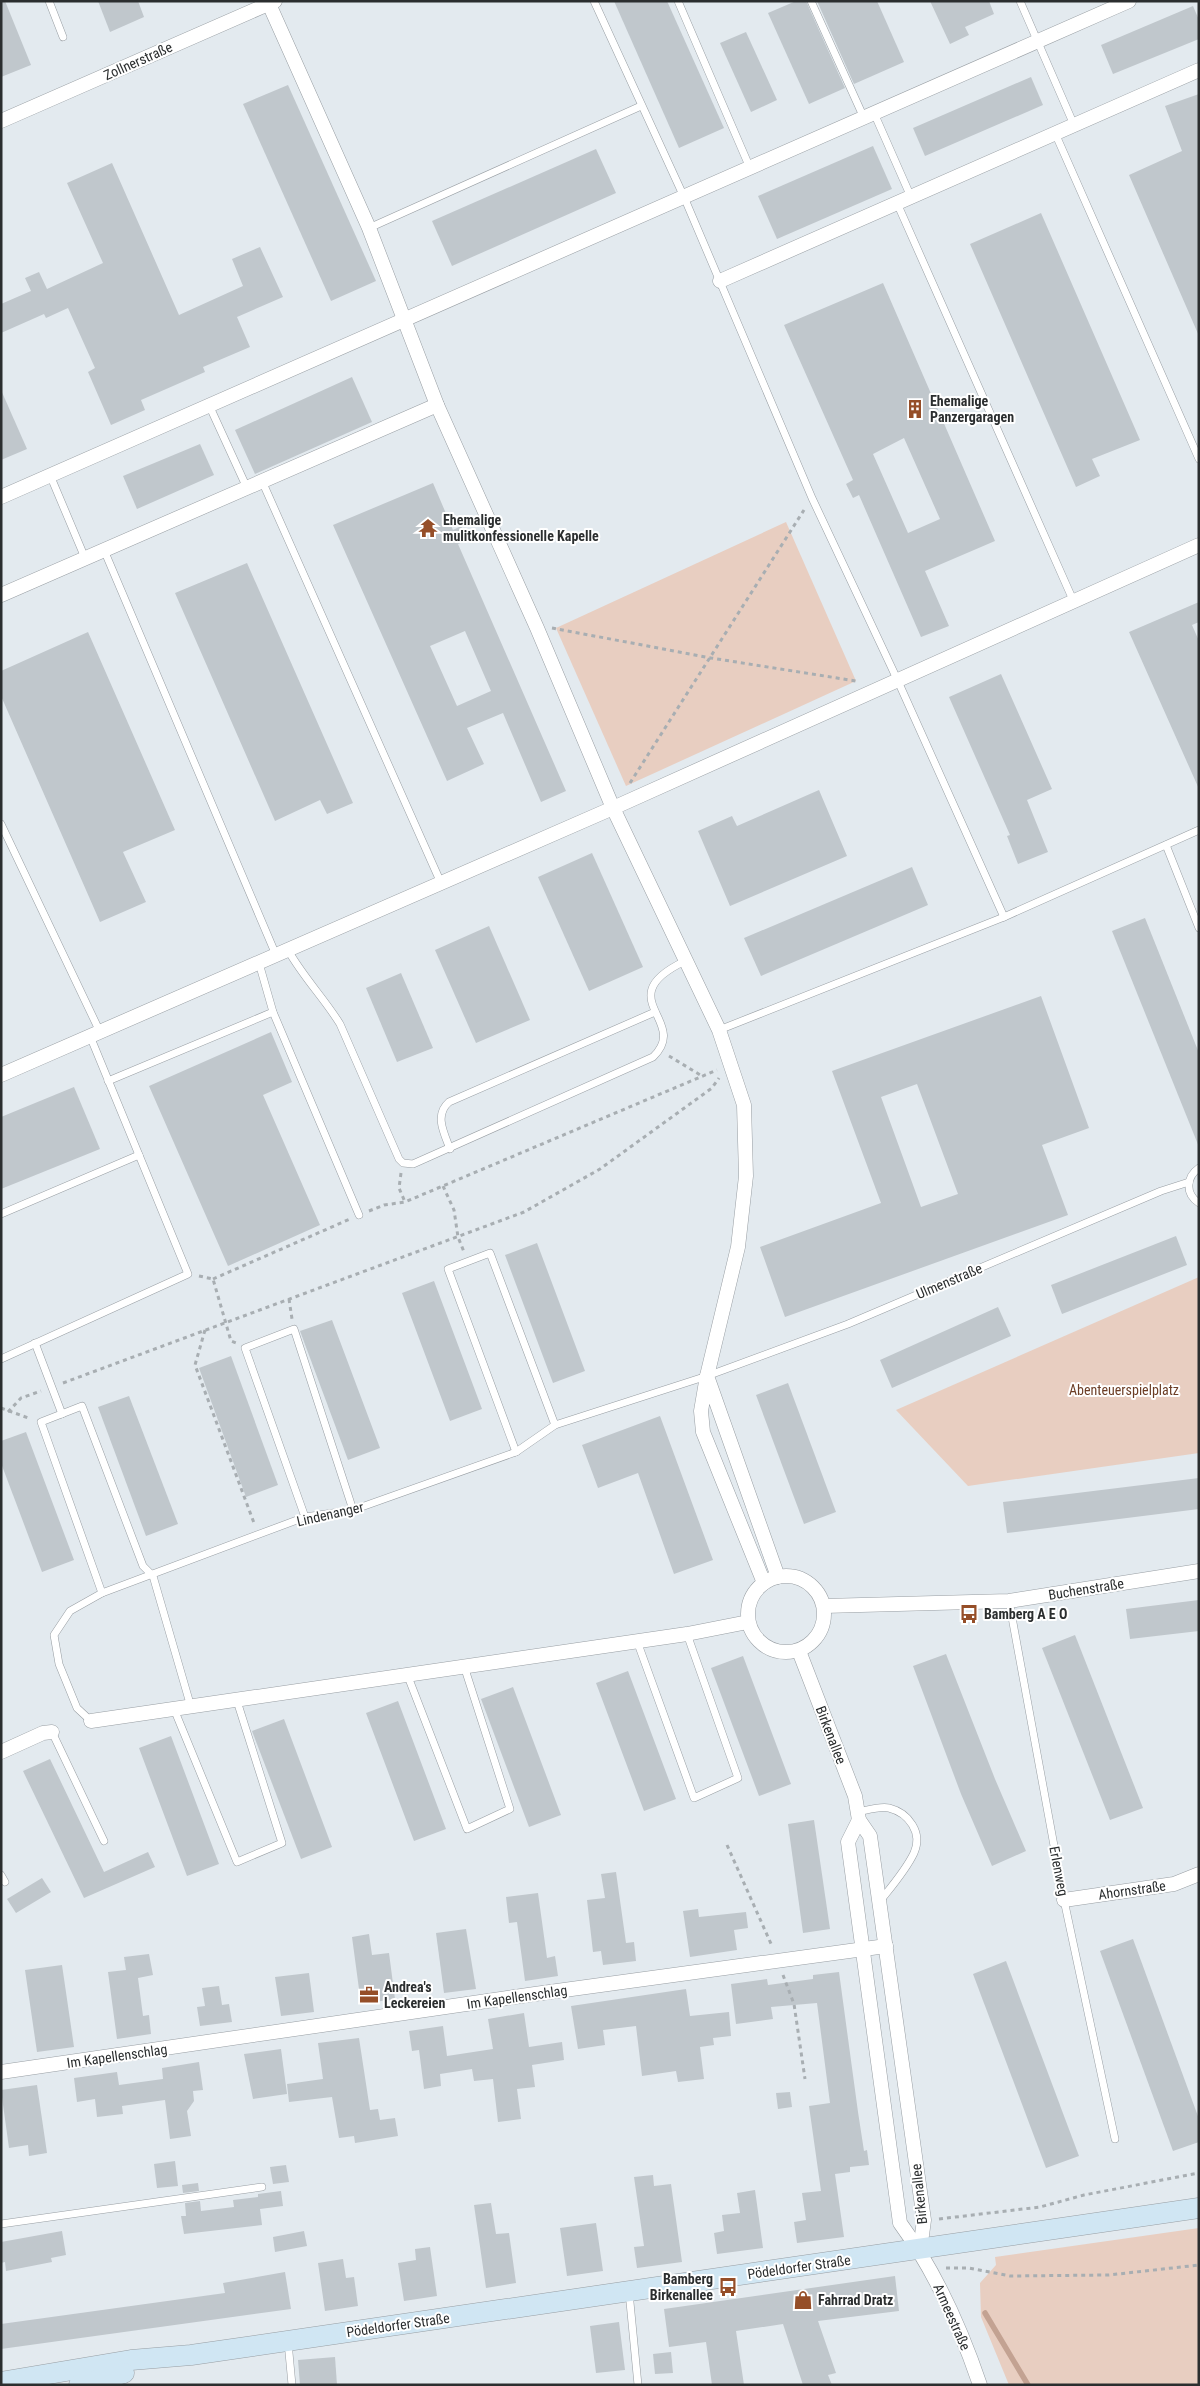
<svg xmlns="http://www.w3.org/2000/svg" width="1200" height="2386" font-family="'Roboto Condensed',sans-serif">
<style>
.green{fill:#e8cec1}
.lines{fill:none;stroke-linecap:round;stroke-linejoin:round}
.stream{stroke:#c3a292;stroke-width:5.5}
.building{fill:#c0c7cc;fill-rule:evenodd}
.service-casing{stroke:#989ea3;stroke-width:8}
.minor-casing{stroke:#989ea3;stroke-width:15}
.secondary-casing{stroke:#989ea3;stroke-width:21}
.path{stroke:#a8aeb2;stroke-width:3;stroke-dasharray:4 4;stroke-linecap:butt}
.service{stroke:#fff;stroke-width:7}
.minor{stroke:#fff;stroke-width:14}
.secondary{stroke:#d0e6f3;stroke-width:20}
.labels{text-anchor:middle;dominant-baseline:central;stroke-width:4;stroke-linejoin:round;paint-order:stroke}
.street-label{font-size:14px;fill:#2b2e2f;stroke:#fff}
.poi-label{font-size:14px;font-weight:bold;fill:#2b2e2f;stroke:#fff;text-anchor:start}
.park-label{font-size:14px;fill:#6c3d25;stroke:#fff}
</style>
<rect width="100%" height="100%" fill="#e3eaef"/>
<g class="green">
<path d="M786,522L856,681L626,786L556,628Z"/>
<path d="M1199,1277V1453L968,1486L896,1410Z"/>
<path d="M1199,2228V2385H1009L981,2317L980,2283L996,2265L995,2257Z"/>
</g>
<g class="lines">
<path class="stream" d="M985,2313L1028,2385"/>
</g>
<g class="building">
<path d="M1,1H5L31,65L1,77Z"/>
<path d="M98,1H138L144,17L110,32Z"/>
<path d="M614,1H667L724,128L679,148Z"/>
<path d="M796,1H806L845,88L809,104L768,13Z"/>
<path d="M817,1H877L904,62L854,84Z"/>
<path d="M930,1H989L994,14L965,27L969,35L950,44Z"/>
<path d="M1193,6L1199,20V39L1113,74L1101,45Z"/>
<path d="M746,32L777,100L751,112L720,43Z"/>
<path d="M1031,77L1043,105L925,156L913,128Z"/>
<path d="M288,85L376,281L331,301L243,104Z"/>
<path d="M1199,94V336L1129,175L1182,151L1165,106Z"/>
<path d="M873,146L892,189L777,239L758,196Z"/>
<path d="M596,149L616,193L452,266L432,221Z"/>
<path d="M112,163L179,315L243,286L232,259L260,247L283,297L237,317L250,347L203,367L205,372L141,400L145,410L111,425L88,372L95,368L68,308L46,318L44,314L1,333V304L31,291L25,278L39,272L47,289L103,263L67,183Z"/>
<path d="M1041,213L1140,440L1092,459L1100,476L1076,487L970,244Z"/>
<path d="M883,283L995,541L925,571L949,626L921,637L859,495L853,498L846,484L853,480L784,325ZM904,438L940,519L908,533L873,454Z"/>
<path d="M352,377L372,422L255,474L235,430Z"/>
<path d="M1,390L27,449L1,460Z"/>
<path d="M200,444L214,475L137,509L123,476Z"/>
<path d="M433,483L453,530L461,526L468,540L458,544L566,791L541,802L503,713L467,728L484,764L447,781L333,525ZM465,631L491,691L457,706L430,646Z"/>
<path d="M247,563L353,803L327,814L320,800L275,821L175,593Z"/>
<path d="M1199,602V622L1192,625L1199,641V789L1129,632Z"/>
<path d="M88,632L175,830L123,852L146,902L100,922L1,696V671Z"/>
<path d="M1001,674L1052,789L1027,800L1048,852L1018,864L1007,836L1010,835L949,697Z"/>
<path d="M819,790L847,856L730,906L698,831L732,816L737,826Z"/>
<path d="M592,853L643,967L589,991L538,877Z"/>
<path d="M912,867L928,905L761,976L744,938Z"/>
<path d="M1145,918L1199,1053V1147L1112,931Z"/>
<path d="M489,926L530,1020L476,1043L435,950Z"/>
<path d="M401,973L433,1048L397,1062L366,988Z"/>
<path d="M1041,996L1089,1128L1042,1145L1068,1215L785,1317L760,1247L881,1203L832,1071ZM917,1084L958,1194L921,1207L881,1097Z"/>
<path d="M271,1032L292,1082L263,1095L320,1225L228,1266L149,1086Z"/>
<path d="M74,1087L100,1149L1,1189V1117Z"/>
<path d="M1176,1236L1187,1265L1062,1314L1051,1285Z"/>
<path d="M537,1243L585,1371L553,1383L505,1255Z"/>
<path d="M434,1281L482,1409L450,1421L402,1293Z"/>
<path d="M998,1307L1011,1336L892,1388L880,1360Z"/>
<path d="M332,1320L380,1448L348,1460L300,1331Z"/>
<path d="M231,1356L278,1485L246,1497L199,1368Z"/>
<path d="M788,1383L836,1512L804,1524L756,1395Z"/>
<path d="M129,1396L178,1524L146,1536L98,1407Z"/>
<path d="M660,1416L713,1560L674,1574L638,1473L598,1488L582,1445Z"/>
<path d="M26,1432L74,1560L42,1572L1,1463V1441Z"/>
<path d="M1199,1478V1509L1007,1533L1003,1502Z"/>
<path d="M1199,1600V1631L1130,1639L1126,1609Z"/>
<path d="M1075,1635L1143,1808L1110,1820L1042,1648Z"/>
<path d="M946,1654L995,1779L1026,1851L992,1866L961,1794L913,1666Z"/>
<path d="M743,1656L791,1784L759,1796L711,1668Z"/>
<path d="M628,1671L676,1799L644,1811L596,1683Z"/>
<path d="M513,1687L561,1815L529,1827L481,1699Z"/>
<path d="M398,1701L446,1829L414,1841L366,1713Z"/>
<path d="M284,1719L332,1847L301,1859L252,1731Z"/>
<path d="M171,1736L219,1864L187,1876L139,1748Z"/>
<path d="M50,1759L104,1872L148,1852L155,1867L84,1898L23,1771Z"/>
<path d="M814,1820L830,1929L803,1933L788,1824Z"/>
<path d="M616,1872L626,1943L634,1942L636,1961L603,1965L601,1951L593,1952L587,1900L605,1898L601,1874Z"/>
<path d="M42,1878L51,1892L16,1913L7,1899Z"/>
<path d="M538,1893L547,1958L555,1956L558,1976L525,1981L517,1922L509,1923L506,1897Z"/>
<path d="M698,1909L699,1917L746,1912L748,1928L734,1930L737,1950L690,1957L683,1911Z"/>
<path d="M466,1929L476,1989L444,1993L436,1933Z"/>
<path d="M369,1934L372,1955L389,1953L395,1999L361,2004L352,1937Z"/>
<path d="M1133,1939L1199,2119V2142L1173,2151L1100,1951Z"/>
<path d="M149,1954L153,1975L138,1978L143,2016L149,2015L151,2034L117,2039L108,1972L126,1970L124,1957Z"/>
<path d="M1006,1961L1079,2156L1046,2168L973,1974Z"/>
<path d="M62,1965L74,2047L37,2052L25,1970Z"/>
<path d="M839,1972L858,2112L864,2151L867,2150L869,2165L850,2167V2172L835,2174L844,2237L797,2243L794,2222L806,2220L802,2193L821,2191L809,2106L830,2103L817,2003L771,2007L773,2019L736,2024L731,1984L767,1979L768,1985L813,1979V1975Z"/>
<path d="M309,1973L314,2012L281,2016L275,1977Z"/>
<path d="M219,1986L222,2005L229,2004L232,2022L200,2026L197,2007L205,2006L202,1988Z"/>
<path d="M686,1989L690,2016L729,2012L731,2036L713,2038L714,2045L700,2047L704,2079L678,2082L676,2071L642,2076L636,2026L603,2030L605,2045L578,2049L571,2006Z"/>
<path d="M524,2013L529,2047L562,2042L564,2060L532,2065L535,2087L517,2089L521,2119L498,2122L493,2079L474,2081L472,2069L440,2074L441,2086L424,2089L419,2050L412,2051L409,2031L443,2026L447,2056L493,2049L488,2019Z"/>
<path d="M359,2038L370,2110L378,2109L380,2120L395,2118L398,2136L355,2143L354,2136L339,2138L332,2097L289,2102L287,2084L323,2079L318,2043Z"/>
<path d="M281,2049L287,2094L253,2099L244,2054Z"/>
<path d="M199,2062L203,2090L193,2091L194,2101L187,2111L191,2136L170,2139L165,2100L122,2106L123,2114L97,2117L95,2099L77,2102L74,2078L117,2072L119,2085L163,2079L162,2068Z"/>
<path d="M37,2085L47,2153L29,2156L28,2145L9,2148L1,2090Z"/>
<path d="M790,2092L792,2107L778,2109L776,2093Z"/>
<path d="M175,2161L178,2186L157,2188L154,2164Z"/>
<path d="M286,2165L289,2182L273,2184L270,2167Z"/>
<path d="M653,2175L654,2186L671,2184L682,2262L637,2268L634,2247L644,2246L634,2177Z"/>
<path d="M198,2183L199,2191L183,2193L182,2185Z"/>
<path d="M755,2190L763,2248L717,2254L714,2233L724,2231L722,2215L740,2213L737,2193Z"/>
<path d="M281,2191L283,2206L260,2209L262,2225L184,2234L181,2216H186L185,2203L200,2201L201,2211L234,2207L233,2200L258,2197V2194Z"/>
<path d="M491,2203L496,2234L509,2233L516,2283L486,2288L474,2205Z"/>
<path d="M596,2223L603,2271L567,2276L560,2228Z"/>
<path d="M62,2231L66,2255L51,2258L52,2262L6,2271L5,2262L1,2263V2242Z"/>
<path d="M304,2231L307,2246L275,2252L273,2237Z"/>
<path d="M430,2247L437,2296L404,2301L398,2263L416,2260L415,2249Z"/>
<path d="M343,2259L346,2278L354,2277L358,2306L325,2311L318,2263Z"/>
<path d="M285,2272L291,2309L1,2349V2324L225,2293L223,2283Z"/>
<path d="M895,2276L899,2311L818,2321L836,2373L828,2375L832,2385H803L783,2324L736,2331L744,2385H712L706,2342L669,2347L664,2309Z"/>
<path d="M619,2322L625,2370L596,2373L590,2326Z"/>
<path d="M671,2352L673,2373L655,2374L653,2354Z"/>
<path d="M335,2357L337,2385H300L298,2360Z"/>
</g>
<g class="lines">
<g class="service-casing">
<g id="service">
<path d="M49,1L63,37"/>
<path d="M594,1L684,197L812,498L897,679L1004,917"/>
<path d="M678,1L750,168"/>
<path d="M811,1L864,118"/>
<path d="M1020,1L1074,125"/>
<path d="M874,113L911,197"/>
<path d="M1055,133L1199,459"/>
<path d="M897,203L1073,600"/>
<path d="M369,228L641,106"/>
<path d="M209,405L247,488"/>
<path d="M50,475L85,558"/>
<path d="M262,481L441,883"/>
<path d="M104,550L276,955"/>
<path d="M1,824L100,1032"/>
<path d="M1166,845L1199,928"/>
<path d="M288,950C303,977 324,998 340,1024L399,1159L403,1163L413,1164L653,1057C691,1021 608,998 685,961"/>
<path d="M259,963L273,1012L359,1215"/>
<path d="M719,1030L1004,917L1199,830"/>
<path d="M108,1081L273,1012"/>
<path d="M450,1149C444,1133 434,1115 449,1102L655,1012"/>
<path d="M1199,1168C1186,1177 1185,1194 1199,1203"/>
<path d="M1,1214L139,1155"/>
<path d="M35,1343L62,1414"/>
<path d="M1,1359L188,1274L90,1036"/>
<path d="M516,1452L448,1269L490,1253L555,1425"/>
<path d="M305,1517L245,1348L294,1329L353,1510"/>
<path d="M102,1593L41,1422L82,1406L143,1566L153,1576L191,1707"/>
<path d="M1009,1601L1064,1900L1115,2139"/>
<path d="M637,1641L694,1798L738,1778L687,1634"/>
<path d="M407,1674L467,1829L510,1809L464,1666"/>
<path d="M174,1709L237,1862L282,1843L237,1701"/>
<path d="M91,1721L77,1708L59,1664L54,1635L70,1611L102,1593L305,1517L353,1510L516,1452L555,1425L707,1376L848,1324L1161,1191L1189,1182"/>
<path d="M52,1732L104,1841"/>
<path d="M858,1812C868,1810 880,1806 889,1808C909,1813 923,1833 914,1853C906,1870 892,1886 880,1901"/>
<path d="M1,1875L5,1882"/>
<path d="M1,2224L262,2187"/>
<path d="M629,2292L638,2385"/>
<path d="M288,2342L292,2385"/>
</g>
</g>
<g class="minor-casing">
<g id="minor">
<path d="M269,4L369,228L437,405L537,628L613,808L719,1030L744,1105L746,1176L738,1247L707,1376"/>
<path d="M1,121L275,1"/>
<path d="M720,281L1199,70"/>
<path d="M1,497L1129,1"/>
<path d="M1,595L437,405"/>
<path d="M1,1075L613,808L1199,545"/>
<circle cx="786" cy="1614" r="38"/>
<path d="M764,1583L703,1432L701,1411L707,1376L778,1577"/>
<path d="M824,1606L1009,1601L1199,1571"/>
<path d="M799,1651L855,1796L859,1820L870,1836L924,2220L920,2250"/>
<path d="M91,1721L687,1634L748,1622"/>
<path d="M1,1752L43,1733L52,1732"/>
<path d="M859,1820L848,1842L900,2223C935,2271 961,2329 980,2385"/>
<path d="M1064,1900L1174,1884L1199,1874"/>
<path d="M1,2072L535,1994L886,1946"/>
</g>
</g>
<g class="secondary-casing">
<g id="secondary">
<path d="M1,2382L131,2360L191,2355L1199,2208"/>
<path d="M79,2385L124,2373"/>
</g>
</g>
<g class="path">
<path d="M552,628L711,658L856,681"/>
<path d="M630,783L804,510"/>
<path d="M669,1056L702,1076"/>
<path d="M401,1173L399,1188L405,1202"/>
<path d="M443,1186L454,1210L458,1237L464,1252"/>
<path d="M369,1211L384,1205L405,1202L717,1070"/>
<path d="M199,1276L213,1279L231,1341L236,1343"/>
<path d="M213,1279L350,1219"/>
<path d="M289,1299L292,1319"/>
<path d="M205,1330L195,1365L254,1523"/>
<path d="M63,1383L524,1212L600,1169L712,1088L719,1078"/>
<path d="M1,1408L31,1419"/>
<path d="M8,1412L21,1398L41,1391"/>
<path d="M727,1845L772,1946"/>
<path d="M783,1975L794,2004L805,2079"/>
<path d="M939,2219L1040,2207L1084,2195L1199,2173"/>
<path d="M946,2268H969L1010,2276L1109,2275L1199,2265"/>
</g>
<use href="#service" class="service"/>
<use href="#minor" class="minor"/>
<use href="#secondary" class="secondary"/>
</g>
<defs>
<g id="building-bare" transform="scale(1.5)"><path d="M-4-6H4V6H1V3H-1V6H-4ZM-2.5-4.3h1.7v1.8h-1.7ZM.8-4.3h1.7v1.8H.8ZM-2.5-1h1.7V.8h-1.7ZM.8-1h1.7V.8H.8Z" fill="#954e28" stroke="#fff" stroke-width="2.5" paint-order="stroke"/></g>
<g id="temple-bare" transform="scale(1.5)"><path d="M0-6L5-2H3V0L6.5 2.5H4V6H1.5V3h-3V6H-4V2.5H-6.5L-3 0V-2H-5Z" fill="#954e28" stroke="#fff" stroke-width="2.5" paint-order="stroke"/></g>
<g id="bus-bare" transform="scale(1.5)"><path d="M-5-6H5V4H4V6H2V4H-2V6H-4V4H-5ZM-3.5-4V0h7V-4ZM-3.5 1.2v1.5H-2V1.2ZM2 1.2v1.5H3.5V1.2Z" fill="#954e28" stroke="#fff" stroke-width="2.5" paint-order="stroke"/></g>
<g id="office-bare" transform="scale(1.5)"><path d="M-6-3h4V-5.5h4V-3h4V5H-6ZM-1-4.5V-3h2v-1.5ZM-6 0V1H6V0Z" fill="#954e28" stroke="#fff" stroke-width="2.5" paint-order="stroke"/></g>
<g id="shop-bare" transform="scale(1.5)"><path d="M-5-2.5h2.3a2.7 3.5 0 0 1 5.4 0H5L5.5 6h-11ZM-1.5-2.5h3a1.5 2.3 0 0 0-3 0Z" fill="#954e28" stroke="#fff" stroke-width="2.5" paint-order="stroke"/></g>
</defs>
<g fill-rule="evenodd">
<use href="#building-bare" x="915" y="409"/>
<use href="#temple-bare" x="428" y="528"/>
<use href="#bus-bare" x="969" y="1614"/>
<use href="#office-bare" x="369" y="1995"/>
<use href="#bus-bare" x="728" y="2287"/>
<use href="#shop-bare" x="803" y="2300"/>
</g>
<g class="labels">
<g class="street-label">
<text transform="translate(138 61) rotate(-24)">Zollnerstraße</text>
<text transform="translate(949 1281) rotate(-23)">Ulmenstraße</text>
<text transform="translate(330 1514) rotate(-13)">Lindenanger</text>
<text transform="translate(1086 1589) rotate(-9)">Buchenstraße</text>
<text transform="translate(831 1735) rotate(69)">Birkenallee</text>
<text transform="translate(1059 1871) rotate(79)">Erlenweg</text>
<text transform="translate(1132 1890) rotate(-8)">Ahornstraße</text>
<text transform="translate(517 1997) rotate(-8)">Im Kapellenschlag</text>
<text transform="translate(117 2056) rotate(-8)">Im Kapellenschlag</text>
<text transform="translate(919 2194) rotate(-96)">Birkenallee</text>
<text transform="translate(799 2267) rotate(-8)">Pödeldorfer Straße</text>
<text transform="translate(952 2317) rotate(66)">Armeestraße</text>
<text transform="translate(398 2325) rotate(-8)">Pödeldorfer Straße</text>
</g>
<g class="poi-label">
<text x="930" y="401">Ehemalige<tspan x="930" dy="16">Panzergaragen</tspan></text>
<text x="443" y="520">Ehemalige<tspan x="443" dy="16">mulitkonfessionelle Kapelle</tspan></text>
<text x="984" y="1614">Bamberg A E O</text>
<text x="384" y="1987">Andrea's<tspan x="384" dy="16">Leckereien</tspan></text>
<text x="713" y="2279" text-anchor="end">Bamberg<tspan x="713" dy="16">Birkenallee</tspan></text>
<text x="818" y="2300">Fahrrad Dratz</text>
</g>
<g class="park-label">
<text x="1124" y="1390">Abenteuerspielplatz</text>
</g>
</g>
<rect width="1200" height="2386" fill="none" stroke="#2b2e2f" stroke-width="5"/>
</svg>
